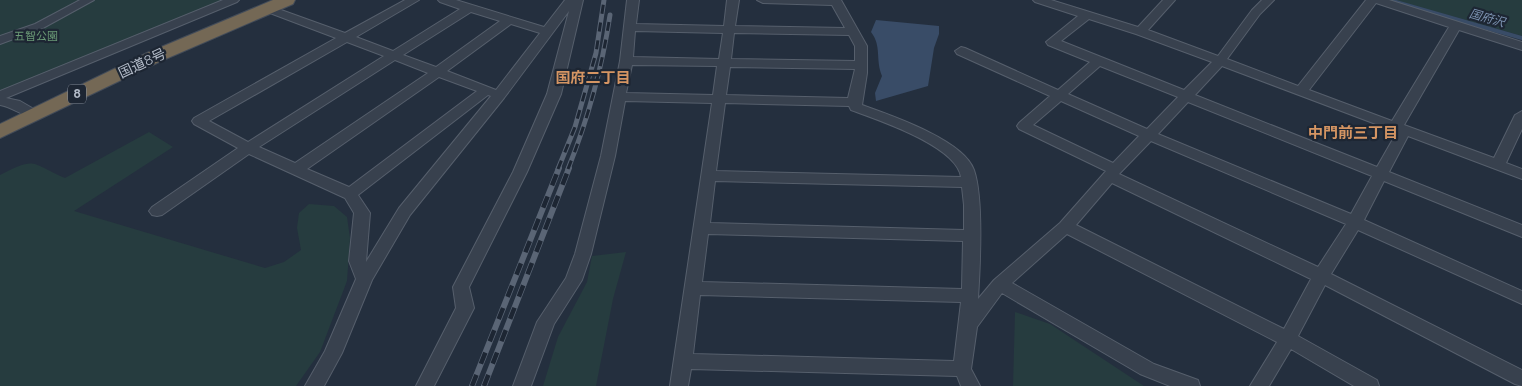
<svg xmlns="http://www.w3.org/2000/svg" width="1522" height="386" font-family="Raleway,'Noto Sans JP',sans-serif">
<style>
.green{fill:#263c3f}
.water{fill:#394c67}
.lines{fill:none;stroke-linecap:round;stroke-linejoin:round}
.stream{stroke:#394c67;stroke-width:4}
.minor-casing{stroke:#565f6c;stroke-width:2}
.highway-casing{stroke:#434c59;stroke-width:2}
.minor{fill:#38414e;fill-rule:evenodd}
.highway{fill:#746855;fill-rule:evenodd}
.rail-far1-casing{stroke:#5a6575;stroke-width:5}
.rail-casing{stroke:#5a6575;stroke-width:6}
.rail-far1{stroke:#1d2633;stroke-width:3;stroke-dasharray:9;stroke-linecap:butt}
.rail{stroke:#1d2633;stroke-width:4.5;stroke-dasharray:12;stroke-linecap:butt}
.labels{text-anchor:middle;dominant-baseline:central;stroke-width:4.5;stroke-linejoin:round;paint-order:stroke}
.far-park-label{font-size:11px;fill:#6b9a76;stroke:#1d2633}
.far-water-label{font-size:12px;font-style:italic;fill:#7c92b1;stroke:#1d2633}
.shield{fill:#1d2633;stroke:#878f9c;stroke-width:1}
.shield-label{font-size:12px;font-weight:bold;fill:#b4bcc9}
.street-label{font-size:14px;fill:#b4bcc9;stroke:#1d2633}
.neighbourhood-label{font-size:15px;font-weight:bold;fill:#d59563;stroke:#1d2633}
</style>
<rect width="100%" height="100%" fill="#242f3e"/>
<g class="green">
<path d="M0,0H234L0,98Z"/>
<path d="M1395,0H1522V36Z"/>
<path d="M149,132L173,147L74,211L265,268L284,262L301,250L297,228L299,213L309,204L334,206L347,217L350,238L347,281L320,352L296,386H0V175C37,156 30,163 65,178Z"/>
<path d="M626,252L613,299L596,386H543L558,337L587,282L592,256Z"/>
<path d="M1015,312L1050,324L1144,386H1013Z"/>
</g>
<path class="water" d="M876,20L939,26V34L934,48L928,86L876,101L875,93L882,76C875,60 882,46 871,32Z"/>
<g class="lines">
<path class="stream" d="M1389,0L1522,38"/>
<g class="minor-casing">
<g id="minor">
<path d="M80,0H94L43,28L0,44V36L35,24Z"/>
<path d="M223,0H239L237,2L6,98L20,101L39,112L41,115L39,118C28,120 13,107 0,105V91Z"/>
<path d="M405,0H419L356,37L393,51L460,9L440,2L438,0H456L544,27L565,0H583L561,94L527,172L469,287L474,308L434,386H416L456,308L453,287L513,172L547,94L569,11L504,98L410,215L372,280L342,353L324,386H305L325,351L356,279L349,261L354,213L345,198L249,154L162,215L157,216L152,215L149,211L152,207L238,148L194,124L192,121L194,118L336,38L262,10L260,8L262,6H270L345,33ZM471,12L500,21L436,67L403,55ZM511,24L540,33L496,90L447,71ZM347,42L384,56L248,142L209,121ZM395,60L428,73L295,163L259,147ZM439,77L477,91L349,187L307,169ZM488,95L491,96L399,208L366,262L370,213L358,195Z"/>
<path d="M627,0H639L636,24L724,26L727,0H739L735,26L845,28L832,5L763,3L757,0H841L867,46V73L862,105C890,115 964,140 974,170C984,199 980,267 978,299L994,280L1060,223L1106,171L1019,129L1017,126L1019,123L1050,96L957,54L955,51L961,47L965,48L1058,90L1090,62L1048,45L1046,42L1078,16L1035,2L1033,0H1051L1138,27L1163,0H1175L1148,30L1218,56L1252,10L1262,0H1274L1260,14L1227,59L1298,86L1366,0H1389L1522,42V50L1459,30L1404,125L1494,158L1515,115L1522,111V129L1506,163L1522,169V179L1408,136L1389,172L1522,225V237L1384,181L1364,220L1522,291V304L1358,230L1331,274L1522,370V386L1515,384L1325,285L1298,336L1377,380L1379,386H1354L1291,349L1269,386H1250L1277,342L1067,234L1012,283L1154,364L1198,380L1200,386H1170L1140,374L1002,293L977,327L971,369L980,386H961L957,376L691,369L688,386H670L712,103L625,101L615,156L591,254L582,280L554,324L531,386H513L537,322L566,278L575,254L601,156L620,61ZM1376,3L1449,27L1392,121L1309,90ZM1089,19L1136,34L1212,62L1184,90L1061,41ZM635,31L723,33L719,59L633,57ZM734,33L849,35L855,46V61L731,59ZM632,65L717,66L713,95L626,93ZM1100,66L1178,97L1147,129L1068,94ZM1222,66L1397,132L1377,167L1195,95ZM730,67L855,69L848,98L726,95ZM1061,101L1139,136L1113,163L1033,125ZM1188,102L1372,176L1351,214L1158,134ZM725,103L849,106L851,110C878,120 957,146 961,177L716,171ZM1151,141L1346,224L1318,267L1119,174ZM715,181L962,187L964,205V230L710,223ZM1112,183L1311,279L1284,329L1076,225ZM708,234L963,241L962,289L702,282ZM700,295L961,302L954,361L693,354Z"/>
</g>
</g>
<g class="highway-casing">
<path id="highway" d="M273,0H295L293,4L161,61L0,138V124L147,53Z"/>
</g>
<use href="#minor" class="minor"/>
<use href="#highway" class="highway"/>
<g class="rail-far1-casing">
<g id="rail-far1">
<path d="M558,169L575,127L596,53L604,0"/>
<path d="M568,169C588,119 602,68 610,15"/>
</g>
</g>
<g class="rail-casing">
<g id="rail">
<path d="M472,386L559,168"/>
<path d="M484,386L569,168"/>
</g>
</g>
<use href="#rail-far1" class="rail-far1"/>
<use href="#rail" class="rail"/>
</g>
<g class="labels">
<g class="far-park-label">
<text x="36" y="36">五智公園</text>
</g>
<g class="far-water-label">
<text transform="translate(1487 18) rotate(16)">国府沢</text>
</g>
<rect class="shield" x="68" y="84.5" width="18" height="19" rx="4"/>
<g class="shield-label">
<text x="77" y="94">8</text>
</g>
<g class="street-label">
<text transform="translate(142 63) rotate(-25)">国道8号</text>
</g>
<g class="neighbourhood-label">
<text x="593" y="78">国府二丁目</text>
<text x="1353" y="133">中門前三丁目</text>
</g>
</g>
</svg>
